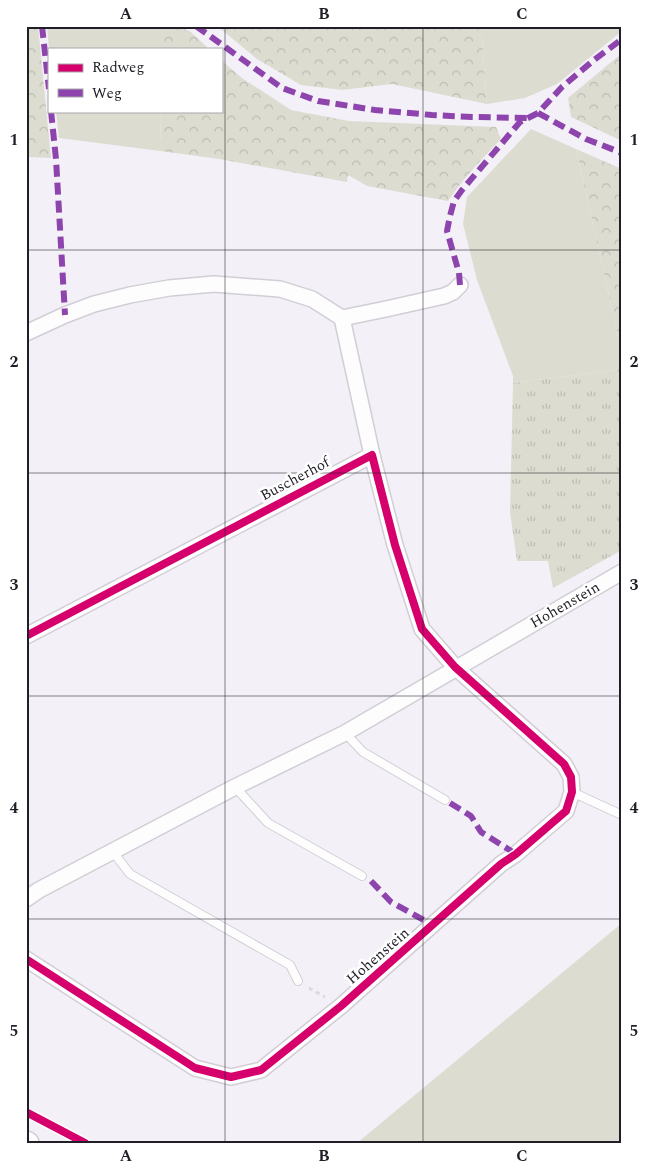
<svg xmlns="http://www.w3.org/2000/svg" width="648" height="1169" font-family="Spectral,serif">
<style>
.grass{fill:#dcddd0}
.forest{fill:url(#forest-crowns)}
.park{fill:url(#park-tufts)}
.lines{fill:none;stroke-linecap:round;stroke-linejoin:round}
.service-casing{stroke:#d2ced6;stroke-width:10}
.minor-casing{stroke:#d2ced6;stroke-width:18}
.secondary-casing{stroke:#d2ced6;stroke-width:24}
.path{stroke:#dbdbdd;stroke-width:3;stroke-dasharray:4 4;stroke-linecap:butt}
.service{stroke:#fdfdfe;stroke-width:8}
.minor{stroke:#fdfdfe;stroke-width:15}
.secondary{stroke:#fdfdfe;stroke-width:21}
.quiet{stroke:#8e44ad;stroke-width:6;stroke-dasharray:12 6;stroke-linecap:butt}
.cycleway-casing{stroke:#fff;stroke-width:11}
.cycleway{stroke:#d6006c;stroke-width:8}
.grid{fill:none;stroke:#221e27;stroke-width:1;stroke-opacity:0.55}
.labels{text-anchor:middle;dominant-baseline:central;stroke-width:5;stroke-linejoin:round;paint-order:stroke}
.street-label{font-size:15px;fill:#221e27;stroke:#fff}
.neatline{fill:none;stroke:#221e27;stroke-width:2}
.grid-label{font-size:16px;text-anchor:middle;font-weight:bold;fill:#221e27}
</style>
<defs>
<pattern id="forest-crowns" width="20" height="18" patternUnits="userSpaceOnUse" patternTransform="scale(1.25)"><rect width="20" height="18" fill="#dcddd0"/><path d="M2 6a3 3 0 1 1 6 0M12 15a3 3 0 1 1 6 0" fill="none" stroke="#bcbdb3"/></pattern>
<pattern id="park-tufts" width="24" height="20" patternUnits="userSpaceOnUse" patternTransform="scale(1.25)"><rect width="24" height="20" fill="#dcddd0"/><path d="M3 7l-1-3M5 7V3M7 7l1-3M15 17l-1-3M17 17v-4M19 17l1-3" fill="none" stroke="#bcbdb3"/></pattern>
</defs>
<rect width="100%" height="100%" fill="#f4f0f8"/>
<g class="grass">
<path d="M47,26H162V49H49Z"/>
<path d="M481,26H622V31L557,84L525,98L487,104Z"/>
<path d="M56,111H161L160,151L59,138Z"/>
<path d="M531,129L576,149L622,354V369L513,383V376L477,280L463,224L467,197Z"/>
<path d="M622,923V1143H357Z"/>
</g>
<g class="forest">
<path d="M26,26H38L51,158L26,157Z"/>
<path d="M162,26H179L191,32L209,49H162Z"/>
<path d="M217,26H481L487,104L392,84L342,90L301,85L257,59Z"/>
<path d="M622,53V141L571,117L568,98Z"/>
<path d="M221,60L242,78L291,110L349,121L496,127L501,139C482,159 463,179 448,201L367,186L348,175L347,182L219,159L160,151L161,111H221Z"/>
<path d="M576,149L622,169V354Z"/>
</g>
<path class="park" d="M622,369V550L553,588L548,561H517L510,512L513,383Z"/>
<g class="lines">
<g class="service-casing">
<g id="service">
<path d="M345,733L363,752L445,800"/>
<path d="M235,787L268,823L362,876"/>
<path d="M572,792L622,815"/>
<path d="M113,852L130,874L290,965L298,981"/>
</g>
</g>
<g class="minor-casing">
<g id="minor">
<path d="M342,318L372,455"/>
<path d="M26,333L65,315L94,304L130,295L169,288L214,284L280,289L312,299L342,318L386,309L444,296L453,292L460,285"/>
<path d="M26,636L372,455L395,545L422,629L455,667L564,764L571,777L572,792L566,811L516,854L501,864L341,1006L261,1070L231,1077L195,1068L26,959"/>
<path d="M26,899L39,890L235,787L345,733L622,572"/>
</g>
</g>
<g class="secondary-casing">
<path id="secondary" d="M26,1142L28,1143"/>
</g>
<g class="path">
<path d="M309,988L325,997"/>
<path d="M26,1112L85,1143"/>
</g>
<use href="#service" class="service"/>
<use href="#minor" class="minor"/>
<use href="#secondary" class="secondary"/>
<g class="quiet">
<path d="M42,26L49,89"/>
<path d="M196,26L282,88L318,101L375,110L432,115L472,117L529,118"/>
<path d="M51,111L56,159L65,315"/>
<path d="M538,113L586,139L622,153"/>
<path d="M460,285L459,273L447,231L450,216L454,201L462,190L520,122L538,113L562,87L594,60L622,39"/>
<path d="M450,803L471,816L481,832L516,854"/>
<path d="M371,881L391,902L433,925"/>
</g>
<g class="cycleway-casing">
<g id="cycleway">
<path d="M26,636L372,455L395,545L422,629L455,667L564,764L571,777L572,792L566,811L516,854L501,864L341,1006L261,1070L231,1077L195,1068L26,959"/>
<path d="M26,1112L85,1143"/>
</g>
</g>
<use href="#cycleway" class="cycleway"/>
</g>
<path class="grid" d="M225,26V1143M423,26V1143M26,250H622M26,473H622M26,696H622M26,919H622"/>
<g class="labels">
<g class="street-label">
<text transform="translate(295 479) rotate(-28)">Buscherhof</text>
<text transform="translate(565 605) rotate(-30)">Hohenstein</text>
<text transform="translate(378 956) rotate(-41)">Hohenstein</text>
</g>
</g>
<rect width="648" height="1169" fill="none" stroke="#ffffff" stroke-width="55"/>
<rect x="48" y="48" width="175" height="65" fill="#ffffff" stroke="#a7a5a9"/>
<rect x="58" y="64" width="25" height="8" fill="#d6006c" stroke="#a7a5a9"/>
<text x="92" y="72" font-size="15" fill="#221e27">Radweg</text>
<rect x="58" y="89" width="25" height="8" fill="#8e44ad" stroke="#a7a5a9"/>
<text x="92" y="98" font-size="15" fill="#221e27">Weg</text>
<rect x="28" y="28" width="592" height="1114" class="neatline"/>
<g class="grid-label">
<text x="126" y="19">A</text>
<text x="324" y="19">B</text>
<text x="522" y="19">C</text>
<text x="14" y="145">1</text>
<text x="634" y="145">1</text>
<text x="14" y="367">2</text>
<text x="634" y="367">2</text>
<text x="14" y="590">3</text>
<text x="634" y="590">3</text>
<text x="14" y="813">4</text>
<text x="634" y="813">4</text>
<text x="14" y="1036">5</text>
<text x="634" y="1036">5</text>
<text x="126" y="1161">A</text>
<text x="324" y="1161">B</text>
<text x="522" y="1161">C</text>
</g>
</svg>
